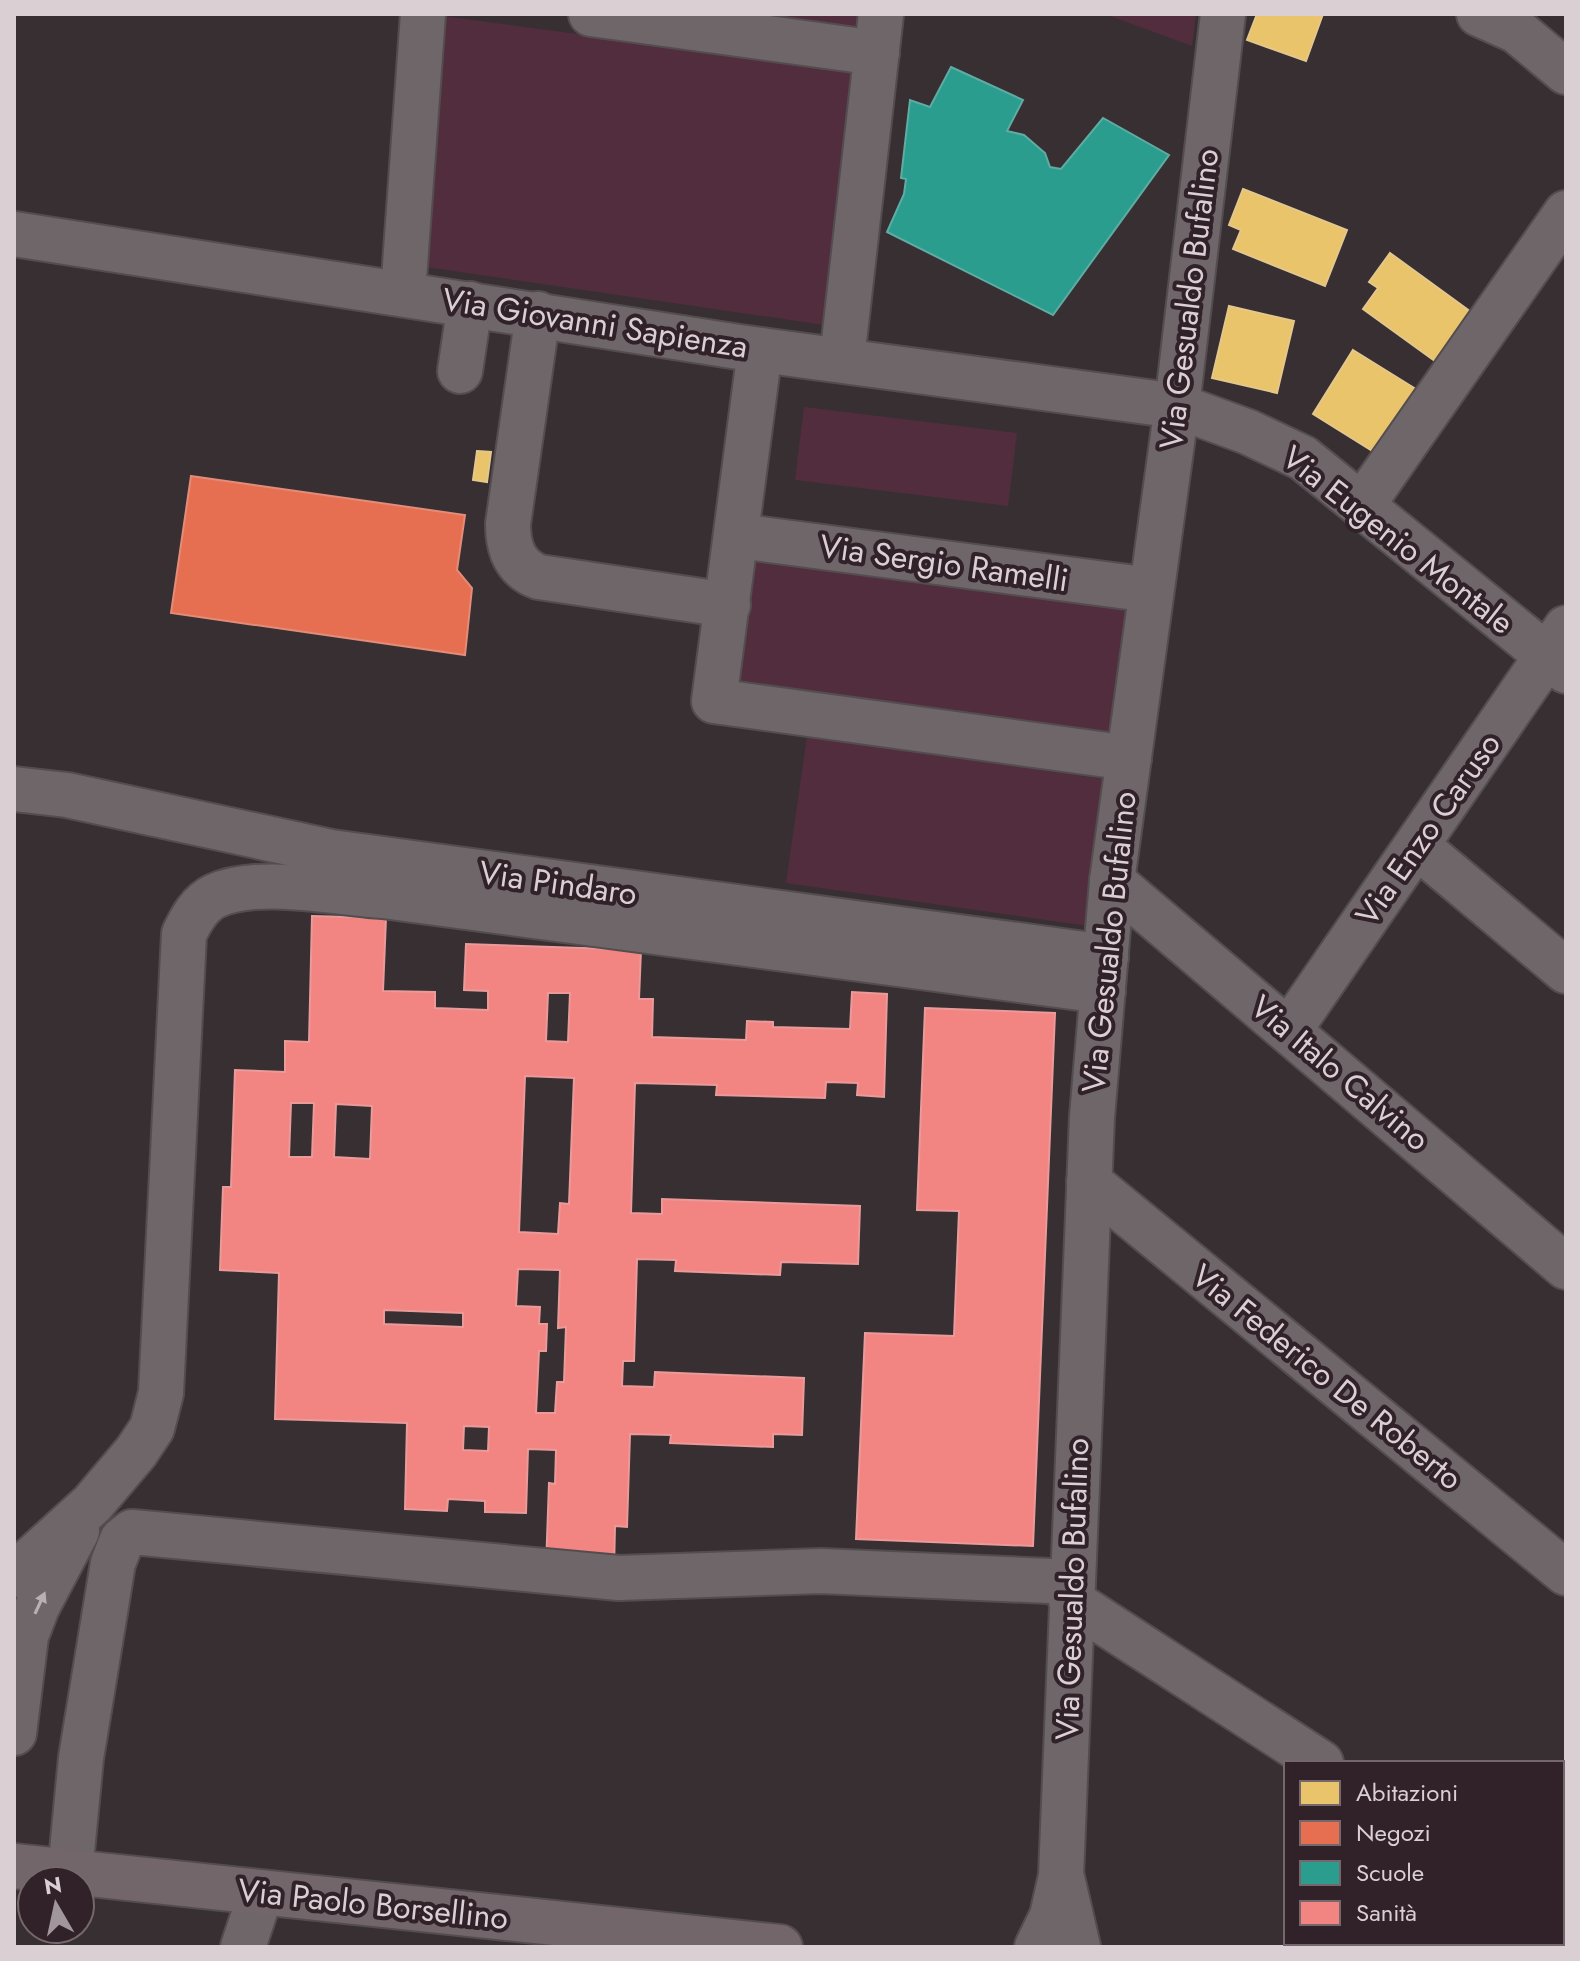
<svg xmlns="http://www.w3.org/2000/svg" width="1580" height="1961" font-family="Jost,sans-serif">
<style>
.green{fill:#522d3d}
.homes{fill:#e9c46a;stroke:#e4c78a;stroke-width:2}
.shops{fill:#e76f51;stroke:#e38c78;stroke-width:2}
.schools{fill:#2a9d8f;stroke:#5faca3;stroke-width:2}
.health{fill:#f28482;stroke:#eb9a9a;stroke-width:2;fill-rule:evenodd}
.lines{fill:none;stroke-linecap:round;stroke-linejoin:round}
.minor-casing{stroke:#544d50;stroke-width:48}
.major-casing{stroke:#544d50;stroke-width:48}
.minor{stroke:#6f666a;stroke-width:44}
.major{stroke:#72666a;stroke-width:44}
.oneway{fill:#bab0b4}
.labels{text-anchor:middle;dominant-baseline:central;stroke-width:8;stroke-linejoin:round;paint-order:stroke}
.street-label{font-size:32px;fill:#dacfd3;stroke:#312128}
</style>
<rect width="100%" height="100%" fill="#382f33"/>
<g class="green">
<path d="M740,14H862L860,30Z"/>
<path d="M1105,14H1196L1192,46Z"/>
<path d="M442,16L855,71L825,325L419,266Z"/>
<path d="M804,407L1017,433L1008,506L795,480Z"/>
<path d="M754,559L1127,608L1109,739L736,690Z"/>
<path d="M807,736L1109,780L1088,926L786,883Z"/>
</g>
<g class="homes">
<path d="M1257,14H1323L1306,61L1247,40Z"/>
<path d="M1243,189L1347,230L1325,286L1233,249L1241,230L1229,225Z"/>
<path d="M1390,253L1471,312L1435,361L1363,309L1378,288L1369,282Z"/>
<path d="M1229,306L1294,321L1277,393L1212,378Z"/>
<path d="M1353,350L1419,391L1379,455L1313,414Z"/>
<path d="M477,451L491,452L487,482L473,480Z"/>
</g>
<path class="shops" d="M191,476L465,515L457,570L472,588L465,655L171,613Z"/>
<path class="schools" d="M951,67L1023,100L1007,131L1024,135L1045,153L1050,167L1061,169L1103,118L1169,155L1053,315L887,232L904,194L906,179L901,178L910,100L930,107Z"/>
<g class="health">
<path d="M312,916L386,918L383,991L435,992V1008L488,1010V991L464,990L466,944L641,950L639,999H653L652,1037L746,1040L747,1021L773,1022V1027L850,1029L852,992L887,994L884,1097L857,1095L858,1083L826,1082L825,1098L716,1095L717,1085L635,1083L631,1213L662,1214V1199L860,1206L858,1264L781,1262L780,1275L675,1271L676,1260L637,1259L634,1361H623L622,1386L654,1387L655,1372L804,1378L802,1435L773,1434V1447L670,1443L671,1435L630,1434L627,1527L615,1526L614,1569L546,1567L549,1483L555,1484L556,1450L528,1449L526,1513L485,1512V1501L448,1499L447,1511L405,1509L407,1423L275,1419L279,1273L220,1270L223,1187H231L235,1070L285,1072V1041L309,1042ZM548,993H570L568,1042L546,1041ZM525,1076L574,1078L569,1204L560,1203L558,1234L519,1232ZM291,1103H314L312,1157H289ZM336,1104L372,1106L370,1159L334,1157ZM518,1269L560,1270L558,1328L566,1327L564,1382H557L555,1413H536L539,1351H546L547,1324H539L540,1307L516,1306ZM384,1310L463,1313V1327L384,1324ZM464,1426L489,1427L488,1451L463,1450Z"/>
<path d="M925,1008L1055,1013L1033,1546L856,1539L865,1333L954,1336L959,1211L917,1210Z"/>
</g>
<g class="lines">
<g class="minor-casing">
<g id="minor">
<path d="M591,14L877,53"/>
<path d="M1479,14L1517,31L1566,72"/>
<path d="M14,234L739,347L1177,406L1248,432L1303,458L1566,671"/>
<path d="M403,293L423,14"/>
<path d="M538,314L508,524C508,548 515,568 539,577L728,605"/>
<path d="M760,350L714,701L1129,758"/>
<path d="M842,359L881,14"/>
<path d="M460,371L470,304"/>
<path d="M1363,504L1566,213"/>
<path d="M738,536L1151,590"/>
<path d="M14,789L67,795L331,852L1106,957"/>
<path d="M1417,846L1566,971"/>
<path d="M1112,881L1566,1267"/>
<path d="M1290,1029L1566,628"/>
<path d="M1089,1182L1566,1573"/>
<path d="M14,1575L92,1504L136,1452L152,1428L161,1393L184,934C191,919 200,903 215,896C258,876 335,893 383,896L1103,991"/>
<path d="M1071,1601L1321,1763"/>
<path d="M14,1733L26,1636L37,1607L77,1531"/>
<path d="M70,1872L81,1758L113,1563L122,1540L132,1532L619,1578L821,1571L1072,1582"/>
<path d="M1062,1878L1078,1947"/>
<path d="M1562,1919L1566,1921"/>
<path d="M243,1947L261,1893"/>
<path d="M1037,1947L1052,1916L1061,1876L1092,1117L1112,881L1177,406L1223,14"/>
</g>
</g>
<g class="major-casing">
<path id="major" d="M14,1866L780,1947"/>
</g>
<use href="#minor" class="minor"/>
<use href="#major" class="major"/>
</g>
<defs><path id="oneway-solid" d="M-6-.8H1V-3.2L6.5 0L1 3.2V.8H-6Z" transform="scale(2)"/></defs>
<use class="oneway" href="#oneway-solid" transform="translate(40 1603) rotate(-65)"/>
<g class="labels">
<g class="street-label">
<text transform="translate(1189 299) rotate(-83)">Via Gesualdo Bufalino</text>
<text transform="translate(595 323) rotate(9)">Via Giovanni Sapienza</text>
<text transform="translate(1398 540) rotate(38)">Via Eugenio Montale</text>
<text transform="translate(944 563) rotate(8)">Via Sergio Ramelli</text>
<text transform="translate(1428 829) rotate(-55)">Via Enzo Caruso</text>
<text transform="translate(558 883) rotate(8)">Via Pindaro</text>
<text transform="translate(1109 942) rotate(-84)">Via Gesualdo Bufalino</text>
<text transform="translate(1340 1073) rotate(40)">Via Italo Calvino</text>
<text transform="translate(1327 1377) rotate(39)">Via Federico De Roberto</text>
<text transform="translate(1072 1589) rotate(-88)">Via Gesualdo Bufalino</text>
<text transform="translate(373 1904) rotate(6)">Via Paolo Borsellino</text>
</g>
</g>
<rect width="1580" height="1961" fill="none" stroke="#dacfd3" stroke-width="32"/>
<rect x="1284" y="1761" width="280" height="184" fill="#312128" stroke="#75676c" stroke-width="2"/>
<rect x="1300" y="1781" width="40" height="24" fill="#e9c46a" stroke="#75676c" stroke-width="2"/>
<text x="1356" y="1801" font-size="24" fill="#dacfd3">Abitazioni</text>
<rect x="1300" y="1821" width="40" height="24" fill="#e76f51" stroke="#75676c" stroke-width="2"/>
<text x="1356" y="1841" font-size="24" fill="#dacfd3">Negozi</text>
<rect x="1300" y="1861" width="40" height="24" fill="#2a9d8f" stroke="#75676c" stroke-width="2"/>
<text x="1356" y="1881" font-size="24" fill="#dacfd3">Scuole</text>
<rect x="1300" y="1901" width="40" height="24" fill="#f28482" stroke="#75676c" stroke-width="2"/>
<text x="1356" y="1921" font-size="24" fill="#dacfd3">Sanità</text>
<g transform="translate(56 1905) rotate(351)"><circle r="38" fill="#312128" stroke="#75676c" stroke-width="2"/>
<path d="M0-6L14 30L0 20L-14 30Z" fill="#a1979b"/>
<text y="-12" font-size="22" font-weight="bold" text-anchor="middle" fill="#dacfd3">N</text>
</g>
</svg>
